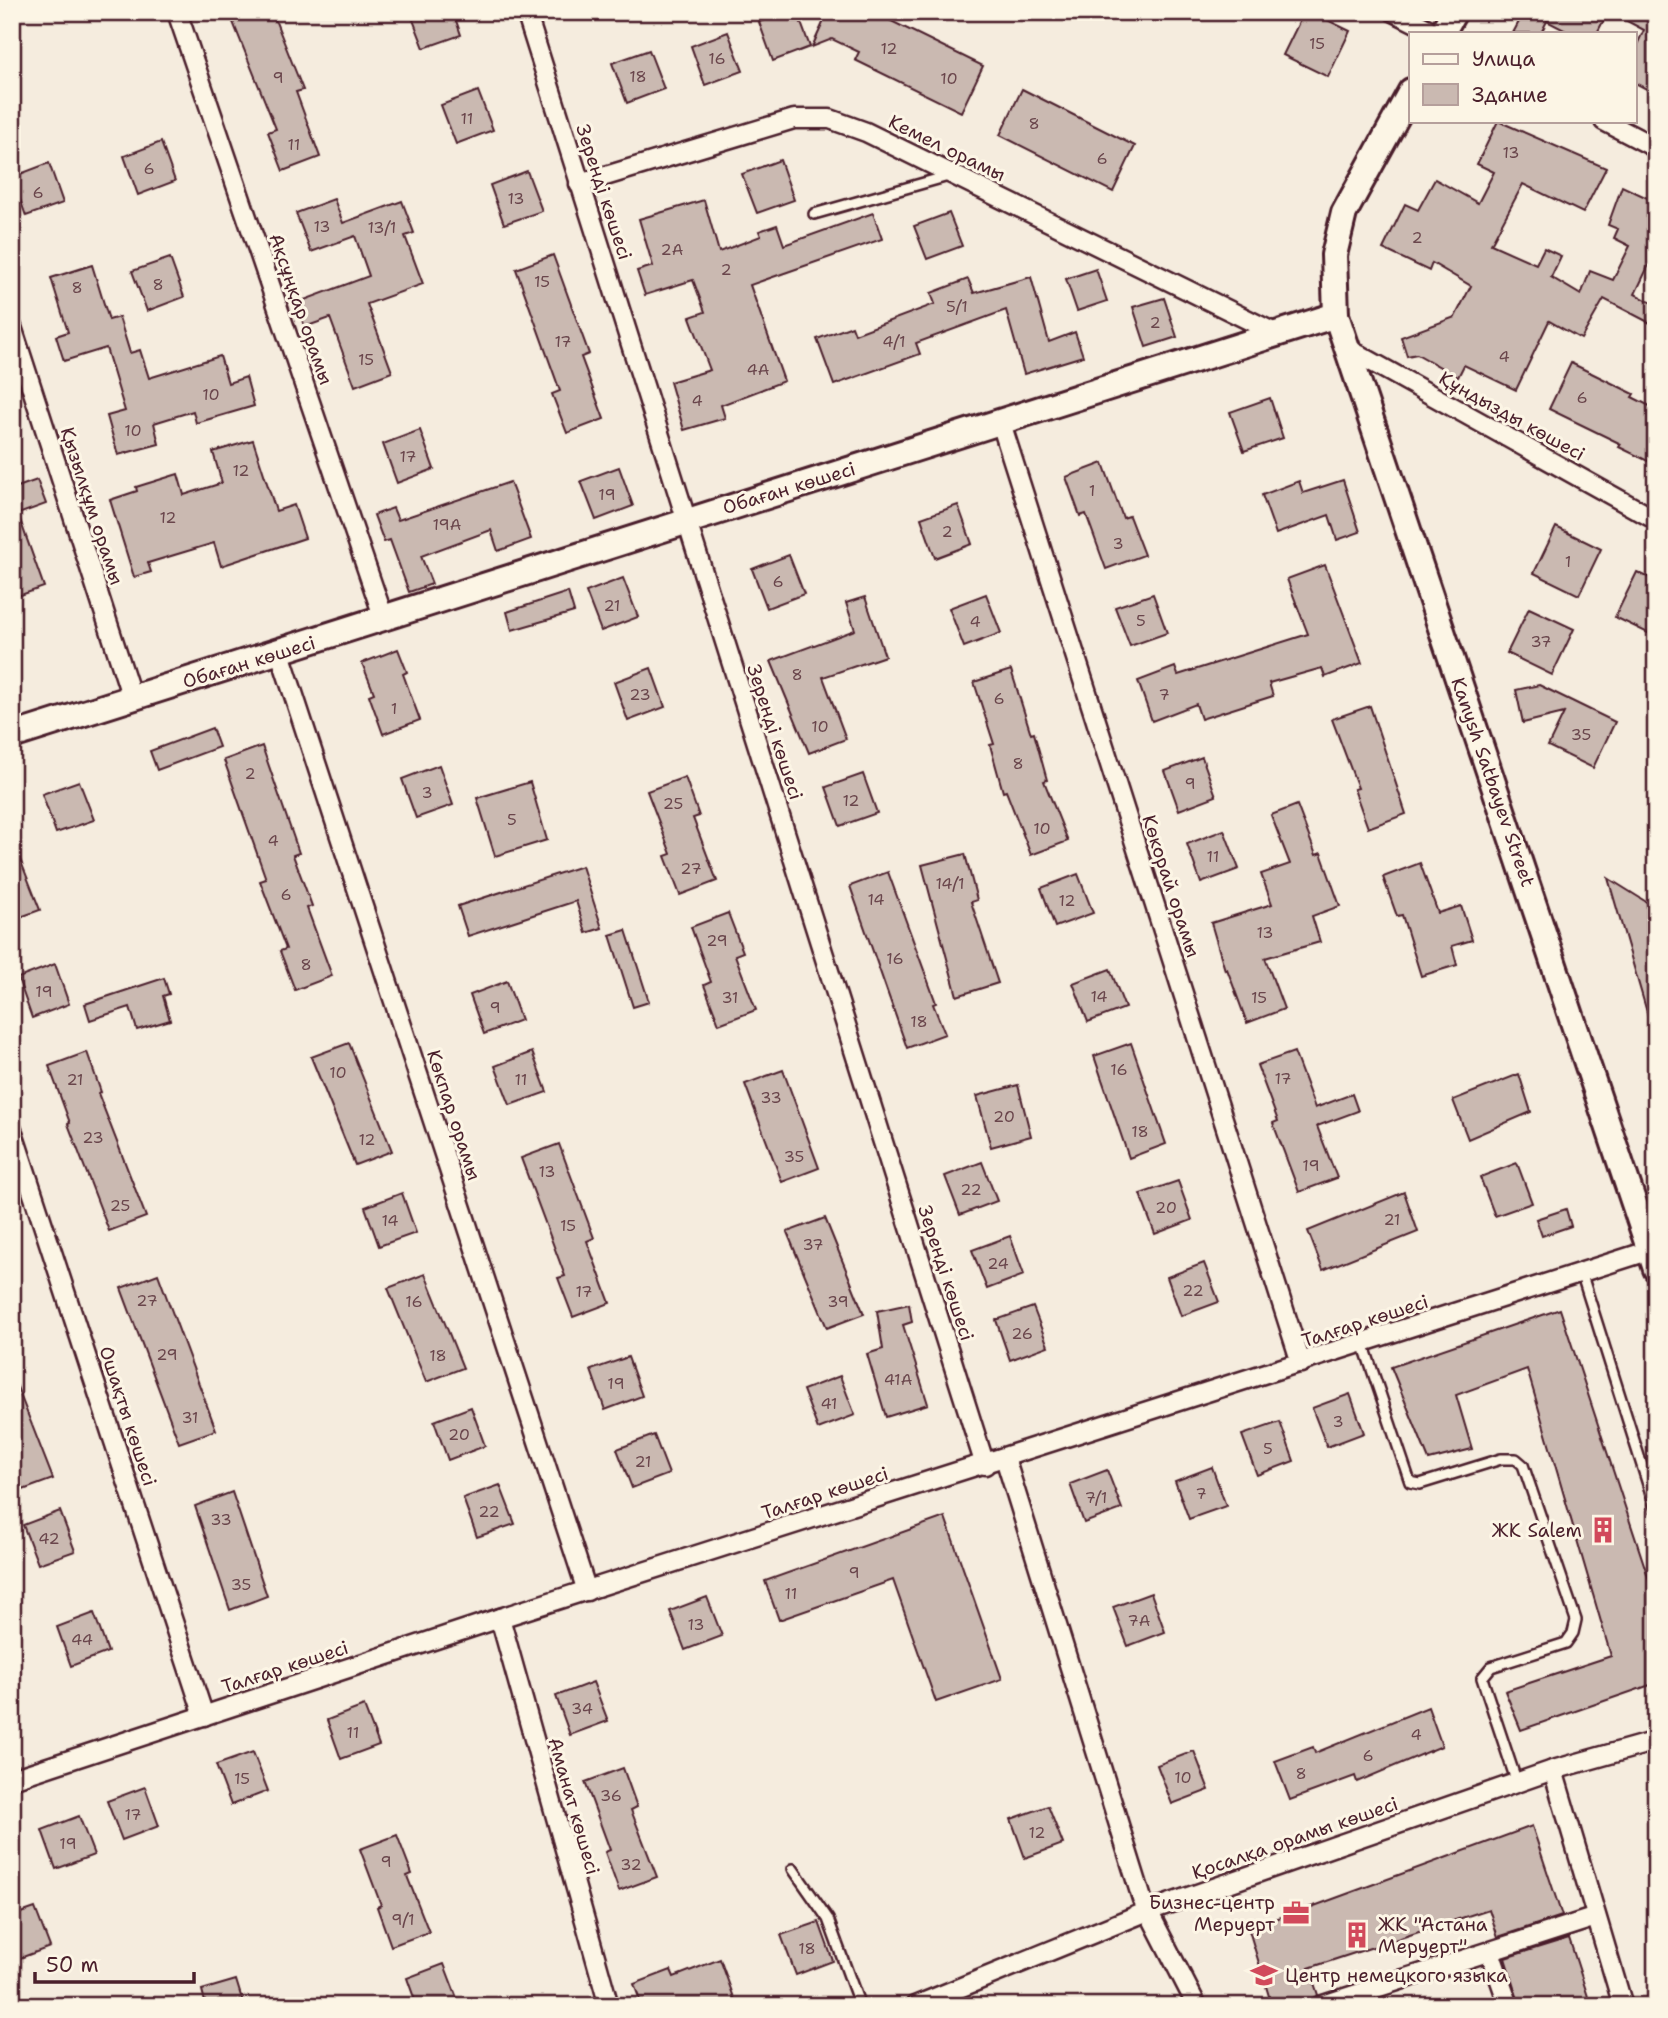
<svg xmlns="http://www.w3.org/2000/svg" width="1668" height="2018" font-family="'Shantell Sans',sans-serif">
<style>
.building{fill:#cab9b1;stroke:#4a1f2b;stroke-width:2}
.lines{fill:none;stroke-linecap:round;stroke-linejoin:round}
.lane-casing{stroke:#4a1f2b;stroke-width:14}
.street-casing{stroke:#4a1f2b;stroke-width:23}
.secondary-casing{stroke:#4a1f2b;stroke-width:30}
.lane{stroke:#fcf5e5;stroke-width:9}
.street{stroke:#fcf5e5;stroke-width:18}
.secondary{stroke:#fcf5e5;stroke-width:24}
.labels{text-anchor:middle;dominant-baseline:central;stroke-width:6;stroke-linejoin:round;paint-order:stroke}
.number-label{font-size:16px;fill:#6a464c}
.street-label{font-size:19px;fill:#4a1f2b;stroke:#fcf5e5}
.poi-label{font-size:19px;fill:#4a1f2b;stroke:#fcf5e5;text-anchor:end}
</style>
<rect width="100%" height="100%" fill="#f5ecde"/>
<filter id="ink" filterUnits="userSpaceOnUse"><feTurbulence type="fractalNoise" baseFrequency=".0143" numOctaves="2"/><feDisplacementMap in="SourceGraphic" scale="14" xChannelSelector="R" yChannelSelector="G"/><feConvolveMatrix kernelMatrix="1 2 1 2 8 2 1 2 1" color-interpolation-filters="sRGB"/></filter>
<g filter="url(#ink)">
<g class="building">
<path d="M229,12H272L303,90L296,92L320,157L283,171L268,132L276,129Z"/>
<path d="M410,12H453L461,35L424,48Z"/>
<path d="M785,12H797L810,47L773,61L759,22Z"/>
<path d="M828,12H873L983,66L961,112L855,60L859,52L832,39L812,47Z"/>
<path d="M1304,12H1311L1350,31L1328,77L1283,55Z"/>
<path d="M1524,12H1608L1597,33H1570L1547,21L1541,33H1513Z"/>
<path d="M1610,12H1656V94L1635,83V49L1644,30Z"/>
<path d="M728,32L743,71L705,85L691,46Z"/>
<path d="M649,50L664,89L627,103L612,63Z"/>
<path d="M1022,89L1135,146L1113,192L1000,135Z"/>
<path d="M478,91L493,130L456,144L441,105Z"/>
<path d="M1498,121L1606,168L1583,213L1523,184L1491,244L1536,264L1544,248L1561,256L1551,277L1581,295L1590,271L1613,280L1630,246L1614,238L1618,229L1608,225L1622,186L1656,202V250L1635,294L1656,305V326L1604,299L1581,339L1549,321L1516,390L1464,365L1458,377L1417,354L1407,356L1401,337L1455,317L1471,286L1432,263L1429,271L1383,249L1405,204L1418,210L1435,179L1478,203L1494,172L1477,164Z"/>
<path d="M161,142L175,181L138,195L124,156Z"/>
<path d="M780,160L794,200L757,213L742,174Z"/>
<path d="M49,163L63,203L26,216L12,177Z"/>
<path d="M527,171L542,211L504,224L490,185Z"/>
<path d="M334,199L343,223L402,201L414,233L405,236L423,284L367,304L392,372L355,386L330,318L305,327L296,303L369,276L355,236L311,252L296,213Z"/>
<path d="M704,200L719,252L761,236L759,231L777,225L784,245L873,213L882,239L750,285L784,381L721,405L725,418L684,430L670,382L710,370L690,317L705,312L693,280L645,295L637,271L653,266L639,219Z"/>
<path d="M949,213L962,246L927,259L914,226Z"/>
<path d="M553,255L589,354L581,357L604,419L567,433L552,394L560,391L516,269Z"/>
<path d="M170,258L184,297L147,311L132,271Z"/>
<path d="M92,265L109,320L119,317L130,353L140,350L149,378L220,356L228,383L246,377L254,406L196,423L193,411L154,423L159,444L118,455L107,416L125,411L106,348L64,361L56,336L68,332L51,278Z"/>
<path d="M1096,269L1107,301L1077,311L1066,279Z"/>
<path d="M1031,277L1049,342L1075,332L1083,356L1024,374L1006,310L916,343L920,354L834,385L817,339L852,326L855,334L935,304L931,293L968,279L974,293Z"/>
<path d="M1164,298L1177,337L1146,347L1133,307Z"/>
<path d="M1571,363L1634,394L1632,397L1656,409V465L1619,447L1621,444L1549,409Z"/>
<path d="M1270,398L1283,438L1244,451L1230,412Z"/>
<path d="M420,430L434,469L397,483L383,444Z"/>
<path d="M253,440L276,511L294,505L305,538L221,566L214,543L148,563L151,572L134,577L110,500L137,491L136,487L178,474L184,495L222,483L213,452Z"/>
<path d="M1103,463L1123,518L1129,516L1144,555L1106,569L1086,514L1080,516L1066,477Z"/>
<path d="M619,467L633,506L596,520L581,481Z"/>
<path d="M37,480L46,504L18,514L44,587L12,598V489Z"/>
<path d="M1343,480L1360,532L1337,540L1329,515L1276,534L1262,495L1299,481L1303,493Z"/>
<path d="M510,482L531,539L498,551L491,530L421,556L432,584L409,592L390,540L384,542L374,515L393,508L398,520Z"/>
<path d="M958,505L972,544L935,558L921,518Z"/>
<path d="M1556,527L1601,549L1579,595L1534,573Z"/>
<path d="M789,555L804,594L767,608L752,569Z"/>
<path d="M1325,565L1362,663L1325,677L1322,668L1269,683L1273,696L1201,719L1196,704L1152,721L1138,681L1175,667L1178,675L1308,634L1287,579Z"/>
<path d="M1637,572L1656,581V637L1615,617Z"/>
<path d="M623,578L638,617L601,631L586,592Z"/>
<path d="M568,592L574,612L512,630L507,612Z"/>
<path d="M986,594L1001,633L964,647L949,608Z"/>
<path d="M1153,594L1167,633L1130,646L1115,607Z"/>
<path d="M865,597L885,656L823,677L846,739L809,753L771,661L855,630L846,603Z"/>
<path d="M1529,608L1574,629L1552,675L1507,653Z"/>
<path d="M398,649L407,672L403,674L420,720L383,734L369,695L374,693L362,663Z"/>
<path d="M651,668L665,707L628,721L614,682Z"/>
<path d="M1011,670L1031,734L1034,733L1047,780L1044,781L1068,841L1031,855L1006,791L1003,792L990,745L994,744L974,682Z"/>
<path d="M1539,685L1615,722L1593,768L1548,746L1564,713L1523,723L1516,690Z"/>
<path d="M1370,706L1406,814L1368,828L1354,789L1358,788L1332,719Z"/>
<path d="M212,728L219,747L157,770L150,751Z"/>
<path d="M262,746L299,853L293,855L312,906L307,908L332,976L295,990L280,951L286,949L260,881L266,879L224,760Z"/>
<path d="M1202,757L1216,796L1179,810L1165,771Z"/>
<path d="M439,765L453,805L416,818L402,779Z"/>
<path d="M863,774L877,813L840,826L826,787Z"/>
<path d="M685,777L699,816L693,818L717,881L680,895L665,856L671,854L647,791Z"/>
<path d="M79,781L94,820L56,833L42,794Z"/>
<path d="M530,782L547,840L495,856L477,798Z"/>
<path d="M1297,805L1316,855L1321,853L1340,906L1312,916L1320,942L1265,958L1284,1009L1247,1023L1227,969L1225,970L1211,923L1272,904L1261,874L1290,864L1271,815Z"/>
<path d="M1224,830L1239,869L1201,883L1187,844Z"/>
<path d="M12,839L40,910L12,920Z"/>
<path d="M965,854L977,900L971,902L998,983L957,996L922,865Z"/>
<path d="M1420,863L1438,913L1461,906L1472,940L1452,946L1457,965L1421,976L1402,915L1397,916L1383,877Z"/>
<path d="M582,866L602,928L586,933L576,901L468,936L458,906Z"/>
<path d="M888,872L936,1003L933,1004L945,1034L907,1048L850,886Z"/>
<path d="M1078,874L1093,913L1055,927L1041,888Z"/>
<path d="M1608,878L1656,908V1026H1651Z"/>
<path d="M728,913L743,952L735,955L756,1010L719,1024L704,985L711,982L691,927Z"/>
<path d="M626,930L649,1002L633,1007L610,935Z"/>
<path d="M55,964L69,1004L32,1018L18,978Z"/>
<path d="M1110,969L1125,1008L1088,1022L1073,983Z"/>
<path d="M164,978L169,994L163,996L170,1020L137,1030L130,1007L90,1020L85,1004Z"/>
<path d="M507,981L521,1020L484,1034L470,995Z"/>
<path d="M349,1043L392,1151L355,1165L311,1057Z"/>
<path d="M1131,1043L1166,1144L1129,1158L1094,1056Z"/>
<path d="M87,1052L101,1092L98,1093L146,1217L109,1231L68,1124L70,1123L49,1066Z"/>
<path d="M532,1052L547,1092L510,1105L495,1066Z"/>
<path d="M1294,1052L1315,1108L1352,1094L1358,1111L1317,1126L1337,1178L1299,1192L1273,1123L1278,1121L1257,1065Z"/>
<path d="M783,1070L819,1168L782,1182L745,1084Z"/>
<path d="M1519,1074L1531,1112L1468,1139L1453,1100Z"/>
<path d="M1018,1085L1031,1136L991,1147L977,1096Z"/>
<path d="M559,1144L594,1238L587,1241L610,1303L573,1317L558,1278L565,1276L521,1158Z"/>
<path d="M982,1162L997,1201L960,1215L945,1176Z"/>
<path d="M1517,1163L1532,1203L1495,1216L1480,1177Z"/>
<path d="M1178,1181L1192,1220L1155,1234L1140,1194Z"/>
<path d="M1404,1192L1418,1232L1323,1270L1308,1231Z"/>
<path d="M402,1193L416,1233L379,1246L365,1207Z"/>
<path d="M1566,1209L1571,1226L1542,1236L1536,1219Z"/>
<path d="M825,1218L864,1314L827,1328L787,1232Z"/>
<path d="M1010,1236L1024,1275L987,1289L972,1250Z"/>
<path d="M1204,1263L1219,1302L1181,1316L1167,1277Z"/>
<path d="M158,1274L216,1430L179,1443L121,1288Z"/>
<path d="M425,1274L463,1368L426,1382L388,1288Z"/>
<path d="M909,1304L912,1322L903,1325L928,1404L886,1417L867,1354L883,1349L877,1311Z"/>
<path d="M1033,1307L1048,1346L1010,1360L996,1320Z"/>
<path d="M1560,1309L1656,1601V1683L1521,1730L1505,1691L1611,1656L1527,1369L1456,1395L1472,1449L1429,1460L1391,1367Z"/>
<path d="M628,1357L642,1396L605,1410L591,1370Z"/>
<path d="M12,1374L53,1479L12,1494Z"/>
<path d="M840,1376L855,1415L818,1429L803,1390Z"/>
<path d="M1350,1394L1364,1433L1327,1447L1312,1408Z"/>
<path d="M471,1407L485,1446L448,1460L434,1421Z"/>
<path d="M1280,1422L1294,1461L1257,1475L1242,1435Z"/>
<path d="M654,1435L669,1474L632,1488L617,1449Z"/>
<path d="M1212,1467L1226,1506L1189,1519L1175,1481Z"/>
<path d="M1107,1470L1122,1509L1084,1523L1070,1484Z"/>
<path d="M500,1485L515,1524L477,1537L463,1498Z"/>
<path d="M232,1492L267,1596L230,1610L195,1506Z"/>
<path d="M60,1511L75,1551L38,1564L23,1525Z"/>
<path d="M945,1517L1002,1679L936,1702L893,1580L779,1620L765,1581Z"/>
<path d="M1151,1593L1165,1632L1128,1646L1113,1607Z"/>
<path d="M707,1597L722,1636L685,1650L670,1611Z"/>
<path d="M94,1613L108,1652L71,1666L57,1627Z"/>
<path d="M593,1682L608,1721L570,1735L556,1696Z"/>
<path d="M364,1706L379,1745L341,1759L327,1720Z"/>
<path d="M1428,1707L1442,1746L1357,1782L1355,1776L1290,1800L1275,1761L1313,1747L1315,1753Z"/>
<path d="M1194,1751L1209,1790L1172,1804L1157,1765Z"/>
<path d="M253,1752L268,1791L231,1805L216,1765Z"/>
<path d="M623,1768L637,1807L631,1810L657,1877L619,1891L605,1852L610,1850L585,1782Z"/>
<path d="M145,1787L159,1826L122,1840L107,1801Z"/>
<path d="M1048,1806L1063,1844L1025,1858L1011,1819Z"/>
<path d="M79,1816L94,1855L56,1869L42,1830Z"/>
<path d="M1532,1826L1562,1916L1498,1937L1489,1909L1309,1968L1318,1995L1311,1999L1309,2006H1272L1248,1927L1295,1913Z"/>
<path d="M397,1835L412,1874L407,1876L429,1932L391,1946L377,1907L381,1905L360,1849Z"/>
<path d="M35,1908L50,1947L12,1961V1916Z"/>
<path d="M819,1922L833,1961L796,1975L781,1935Z"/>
<path d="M1569,1938L1591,2006H1520L1505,1958Z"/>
<path d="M720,1959L737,2006H642L634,1984L671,1970L674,1977Z"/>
<path d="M444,1964L460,2006H417L407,1978Z"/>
<path d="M236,1980L244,2006H206L202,1990Z"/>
</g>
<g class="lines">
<g class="lane-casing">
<g id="lane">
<path d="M814,214L952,175"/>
<path d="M1581,1272L1656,1510"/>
<path d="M1363,1343L1410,1482L1420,1484L1501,1459H1516L1523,1465L1576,1620L1573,1633L1566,1643L1491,1667L1482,1678L1517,1783"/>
<path d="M793,1869L828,1919L860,2006"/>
</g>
</g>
<g class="street-casing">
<g id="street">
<path d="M177,12L384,619"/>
<path d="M526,12L985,1465"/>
<path d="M1394,12L1436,33"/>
<path d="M1604,121L1656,148"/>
<path d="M579,184L794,119H830L866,132L1277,334"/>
<path d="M12,327L132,698"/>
<path d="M1347,348L1656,520"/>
<path d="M1001,423L1301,1363"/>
<path d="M280,653L587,1591"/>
<path d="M12,1130L204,1716"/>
<path d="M1005,1458L1142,1899L1197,2006"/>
<path d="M500,1618L609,2006"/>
<path d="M1553,1770L1623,2006"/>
<path d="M12,1779L500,1618L1651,1250"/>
<path d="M1490,1952L1509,2006"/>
<path d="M915,2006L1148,1911L1553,1770L1656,1741"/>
<path d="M1320,2006L1596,1917"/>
</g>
</g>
<g class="secondary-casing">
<g id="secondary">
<path d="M1442,33L1454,12"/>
<path d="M1411,91L1344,213L1334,255L1336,315L1656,1269"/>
<path d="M12,736L1336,315"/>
</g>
</g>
<use href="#lane" class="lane"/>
<use href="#street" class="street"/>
<use href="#secondary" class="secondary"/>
</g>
</g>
<defs>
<g id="building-bare" transform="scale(2.1)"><path d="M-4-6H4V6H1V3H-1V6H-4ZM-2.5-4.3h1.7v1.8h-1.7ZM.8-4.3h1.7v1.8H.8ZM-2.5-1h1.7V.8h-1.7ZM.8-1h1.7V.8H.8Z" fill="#d1495b" stroke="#fcf5e5" stroke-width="2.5" paint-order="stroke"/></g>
<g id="office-bare" transform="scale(2.1)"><path d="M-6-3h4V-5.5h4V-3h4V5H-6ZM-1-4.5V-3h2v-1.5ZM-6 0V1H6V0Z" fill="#d1495b" stroke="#fcf5e5" stroke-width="2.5" paint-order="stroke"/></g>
<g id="school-bare" transform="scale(2.1)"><path d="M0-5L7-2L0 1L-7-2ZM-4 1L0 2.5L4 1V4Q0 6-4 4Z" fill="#d1495b" stroke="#fcf5e5" stroke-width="2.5" paint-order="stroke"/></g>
</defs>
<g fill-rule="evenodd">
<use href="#building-bare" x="1603" y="1530"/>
<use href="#office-bare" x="1296" y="1913"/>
<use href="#building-bare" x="1357" y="1935"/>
<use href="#school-bare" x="1264" y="1975"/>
</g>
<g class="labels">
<g class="number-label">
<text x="1317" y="43">15</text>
<text x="889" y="48">12</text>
<text x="717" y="58">16</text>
<text x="638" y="76">18</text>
<text x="278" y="77">9</text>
<text x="949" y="78">10</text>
<text x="467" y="118">11</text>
<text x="1034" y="123">8</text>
<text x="294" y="144">11</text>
<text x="1511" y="152">13</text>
<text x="1102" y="158">6</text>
<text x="149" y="168">6</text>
<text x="38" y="192">6</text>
<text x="516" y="198">13</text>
<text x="322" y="226">13</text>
<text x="382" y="227">13/1</text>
<text x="1417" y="237">2</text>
<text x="672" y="249">2А</text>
<text x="726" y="269">2</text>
<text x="542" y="281">15</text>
<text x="158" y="284">8</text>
<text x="77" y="287">8</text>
<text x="957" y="306">5/1</text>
<text x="1155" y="322">2</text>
<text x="563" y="341">17</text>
<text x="894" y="341">4/1</text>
<text x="1504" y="356">4</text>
<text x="366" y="359">15</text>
<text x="758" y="369">4А</text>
<text x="211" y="394">10</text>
<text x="1582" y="397">6</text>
<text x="697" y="400">4</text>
<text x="133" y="430">10</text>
<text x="408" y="456">17</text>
<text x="241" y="470">12</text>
<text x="1092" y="490">1</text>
<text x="607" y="494">19</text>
<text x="168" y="517">12</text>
<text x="447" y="524">19А</text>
<text x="947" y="531">2</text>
<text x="1118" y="543">3</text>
<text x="1568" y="561">1</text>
<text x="778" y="581">6</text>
<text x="612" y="605">21</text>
<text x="1141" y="620">5</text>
<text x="975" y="621">4</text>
<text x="1541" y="641">37</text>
<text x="797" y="674">8</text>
<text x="640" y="694">23</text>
<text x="1164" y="694">7</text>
<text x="999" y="698">6</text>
<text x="394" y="708">1</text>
<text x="820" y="726">10</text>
<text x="1581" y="734">35</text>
<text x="1018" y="763">8</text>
<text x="250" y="773">2</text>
<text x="1190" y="783">9</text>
<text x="427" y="792">3</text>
<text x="851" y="800">12</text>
<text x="673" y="803">25</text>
<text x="512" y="819">5</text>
<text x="1042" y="828">10</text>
<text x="273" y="840">4</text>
<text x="1213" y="856">11</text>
<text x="691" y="868">27</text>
<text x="950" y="883">14/1</text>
<text x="286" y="894">6</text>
<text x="876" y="899">14</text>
<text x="1067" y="900">12</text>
<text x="1265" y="932">13</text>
<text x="717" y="940">29</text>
<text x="895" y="958">16</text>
<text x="306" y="964">8</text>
<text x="44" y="991">19</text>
<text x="1099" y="996">14</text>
<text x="730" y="997">31</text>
<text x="1259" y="997">15</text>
<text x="495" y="1007">9</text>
<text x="919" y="1021">18</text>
<text x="1119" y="1069">16</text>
<text x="338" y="1072">10</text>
<text x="1283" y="1078">17</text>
<text x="75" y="1079">21</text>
<text x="521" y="1079">11</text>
<text x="771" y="1097">33</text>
<text x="1004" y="1116">20</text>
<text x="1140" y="1131">18</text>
<text x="93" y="1137">23</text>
<text x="367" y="1139">12</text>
<text x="794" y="1156">35</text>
<text x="1311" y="1165">19</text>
<text x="547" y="1171">13</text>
<text x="971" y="1189">22</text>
<text x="120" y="1205">25</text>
<text x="1166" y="1207">20</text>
<text x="1392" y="1219">21</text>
<text x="390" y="1220">14</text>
<text x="568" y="1225">15</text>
<text x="813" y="1244">37</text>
<text x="998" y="1263">24</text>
<text x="1193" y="1290">22</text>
<text x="584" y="1291">17</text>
<text x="147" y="1300">27</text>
<text x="414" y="1301">16</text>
<text x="838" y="1301">39</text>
<text x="1022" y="1333">26</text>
<text x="167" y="1354">29</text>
<text x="438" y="1355">18</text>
<text x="898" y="1379">41А</text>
<text x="616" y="1383">19</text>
<text x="829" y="1403">41</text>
<text x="190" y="1417">31</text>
<text x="1338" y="1421">3</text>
<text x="459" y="1434">20</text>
<text x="1268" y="1448">5</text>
<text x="643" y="1461">21</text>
<text x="1201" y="1493">7</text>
<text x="1096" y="1497">7/1</text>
<text x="489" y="1511">22</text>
<text x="221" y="1519">33</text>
<text x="49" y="1538">42</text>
<text x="854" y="1572">9</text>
<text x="241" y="1584">35</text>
<text x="791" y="1593">11</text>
<text x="1139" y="1620">7А</text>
<text x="696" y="1624">13</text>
<text x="82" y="1639">44</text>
<text x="582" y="1708">34</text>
<text x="353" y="1732">11</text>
<text x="1416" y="1734">4</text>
<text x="1368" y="1755">6</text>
<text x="1301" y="1773">8</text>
<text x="1183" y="1777">10</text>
<text x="242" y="1778">15</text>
<text x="611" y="1795">36</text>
<text x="133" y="1814">17</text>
<text x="1037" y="1832">12</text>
<text x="68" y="1843">19</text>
<text x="386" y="1861">9</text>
<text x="631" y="1864">32</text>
<text x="403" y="1919">9/1</text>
<text x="807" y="1948">18</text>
</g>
<g class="street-label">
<text transform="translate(947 148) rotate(26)">Кемел орамы</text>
<text transform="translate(604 192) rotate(72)">Зеренді көшесі</text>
<text transform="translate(301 309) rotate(71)">Ақсұңқар орамы</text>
<text transform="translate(1512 416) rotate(29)">Құндызды көшесі</text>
<text transform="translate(789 488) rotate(-17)">Обаған көшесі</text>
<text transform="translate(92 506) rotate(72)">Қызылқұм орамы</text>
<text transform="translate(249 662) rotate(-17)">Обаған көшесі</text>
<text transform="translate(775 732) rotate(72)">Зеренді көшесі</text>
<text transform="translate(1493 782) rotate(71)">Kanysh Satbayev Street</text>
<text transform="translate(1171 886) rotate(72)">Көкорай орамы</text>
<text transform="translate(454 1115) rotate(72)">Көкпар орамы</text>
<text transform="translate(946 1273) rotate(72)">Зеренді көшесі</text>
<text transform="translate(1365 1321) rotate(-18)">Талғар көшесі</text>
<text transform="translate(128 1416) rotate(72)">Ошақты көшесі</text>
<text transform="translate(825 1493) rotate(-18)">Талғар көшесі</text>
<text transform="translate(285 1667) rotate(-18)">Талғар көшесі</text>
<text transform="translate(574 1806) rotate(74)">Аманат көшесі</text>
<text transform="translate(1295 1838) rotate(-19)">Қосалқа орамы көшесі</text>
</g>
<g class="poi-label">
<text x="1582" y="1530">ЖК Salem</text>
<text x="1275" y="1902">Бизнес-центр<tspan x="1275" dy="22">Меруерт</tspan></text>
<text x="1378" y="1924" text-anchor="start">ЖК "Астана<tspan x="1378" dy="22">Меруерт"</tspan></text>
<text x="1285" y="1975" text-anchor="start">Центр немецкого языка</text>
</g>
</g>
<rect width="1668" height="2018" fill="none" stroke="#fcf5e5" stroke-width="42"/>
<rect x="21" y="21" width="1626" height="1976" fill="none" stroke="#4a1f2b" stroke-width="2.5" filter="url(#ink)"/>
<rect x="1409" y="32" width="228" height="91" fill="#fcf5e5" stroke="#b59f9b" stroke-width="2"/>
<rect x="1423" y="54" width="35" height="10" fill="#fcf5e5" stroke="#b59f9b" stroke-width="2"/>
<text x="1472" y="66" font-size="21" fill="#4a1f2b">Улица</text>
<rect x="1423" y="84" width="35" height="21" fill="#cab9b1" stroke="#b59f9b" stroke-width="2"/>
<text x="1472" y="102" font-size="21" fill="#4a1f2b">Здание</text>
<path d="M35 1972v10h159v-10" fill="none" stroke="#4a1f2b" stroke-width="3.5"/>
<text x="46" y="1972" font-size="21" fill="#4a1f2b" stroke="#fcf5e5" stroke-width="5" paint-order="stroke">50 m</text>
</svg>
